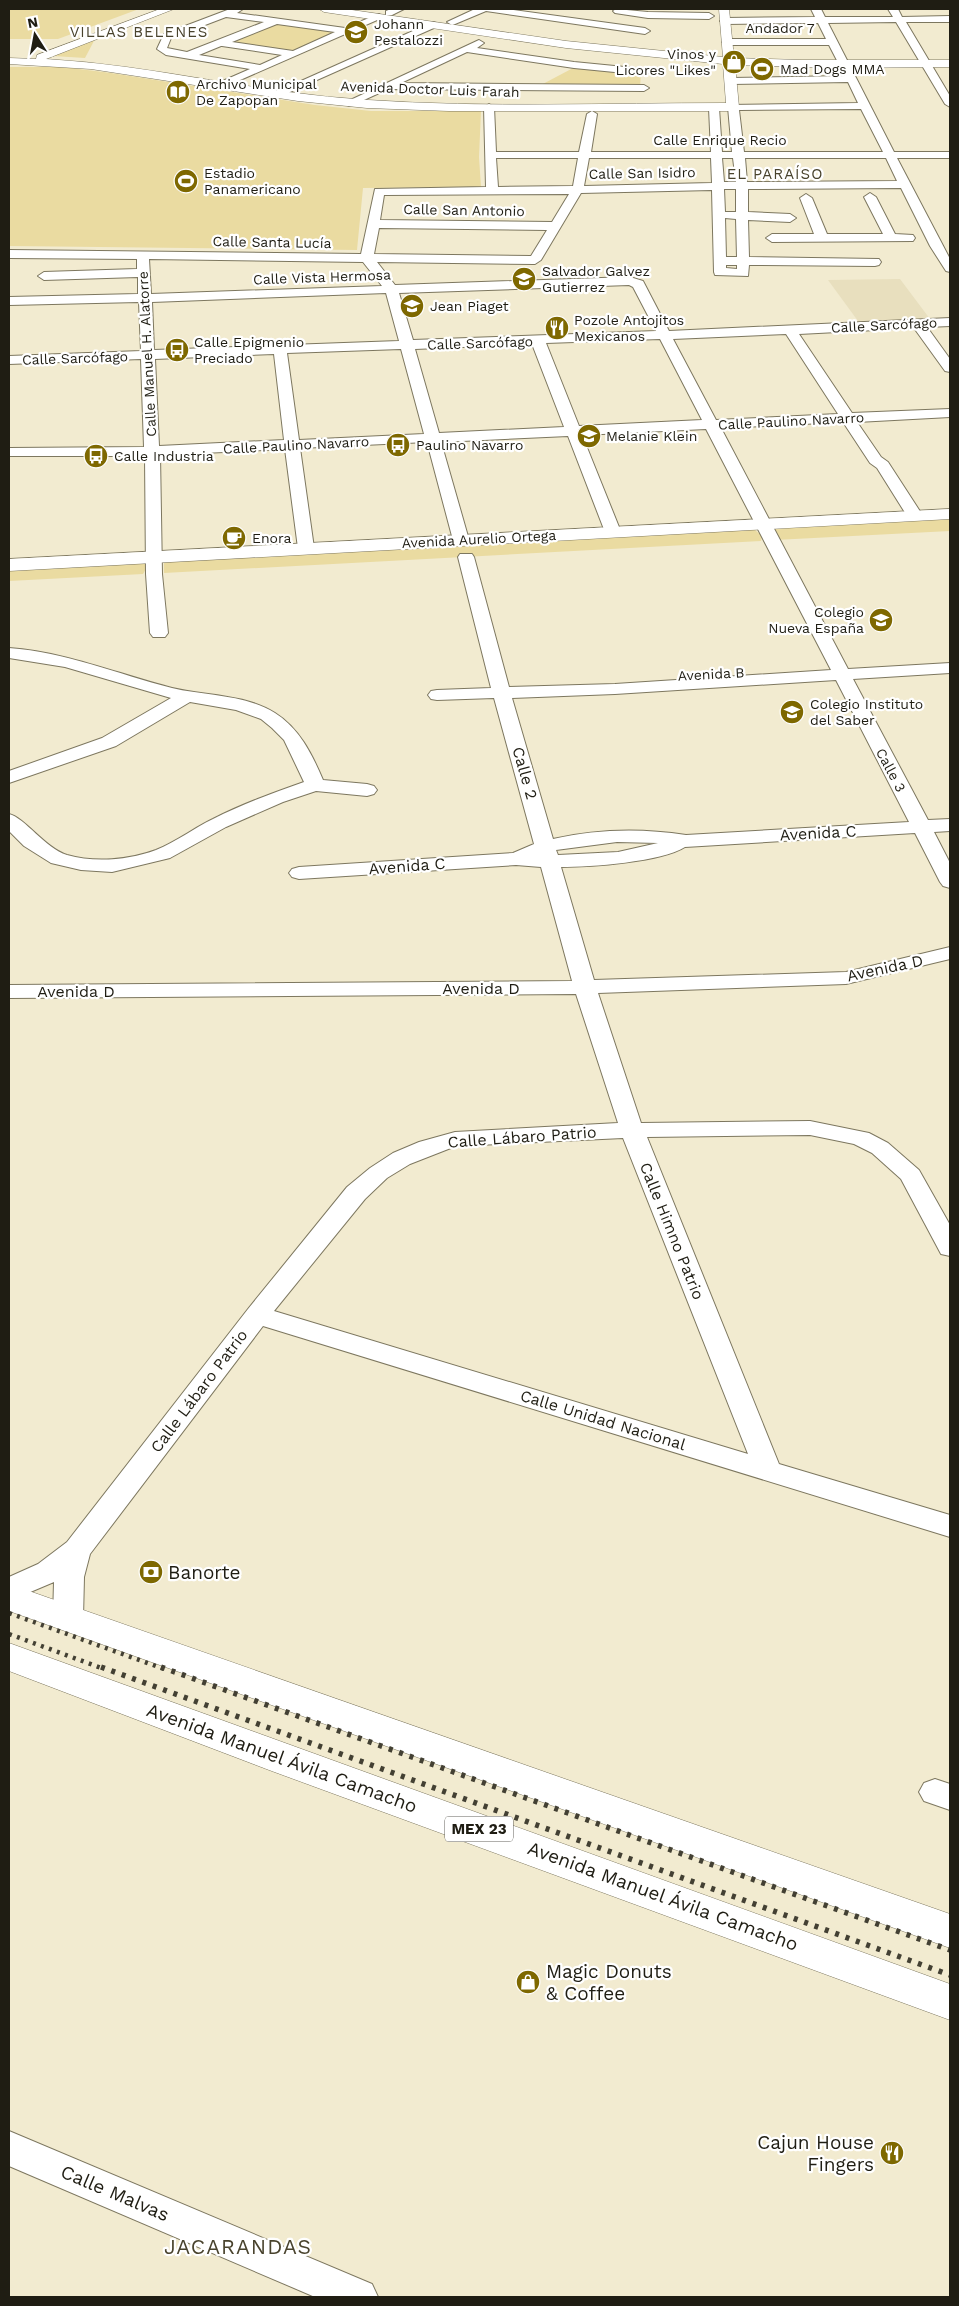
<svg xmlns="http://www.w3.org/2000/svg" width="959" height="2306" font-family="'Work Sans',sans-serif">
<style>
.built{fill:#e8dfbe}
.green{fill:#eadba1}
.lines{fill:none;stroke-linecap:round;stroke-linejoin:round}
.minor-casing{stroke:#7d775f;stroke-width:2}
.tertiary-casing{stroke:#7d775f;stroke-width:1}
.secondary-casing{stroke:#7d775f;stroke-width:1}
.primary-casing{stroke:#7d775f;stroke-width:1}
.minor{fill:#fff;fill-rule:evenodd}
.tertiary{fill:#fff;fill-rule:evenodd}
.secondary{fill:#fff;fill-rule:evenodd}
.primary{fill:#fff;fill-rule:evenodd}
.rail-far1{stroke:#434033;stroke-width:4.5;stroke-dasharray:3 5.5;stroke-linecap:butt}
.rail{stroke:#434033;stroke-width:5.5;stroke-dasharray:4 7;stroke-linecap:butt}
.labels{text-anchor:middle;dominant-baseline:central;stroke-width:4.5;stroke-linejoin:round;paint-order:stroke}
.far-poi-label{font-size:14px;fill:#1f1d13;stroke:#fff;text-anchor:start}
.far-street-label{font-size:14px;fill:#1f1d13;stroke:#fff}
.far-neighbourhood-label{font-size:15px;letter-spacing:1px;fill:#49432d;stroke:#fff}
.shield{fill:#fff;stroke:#62615a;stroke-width:1}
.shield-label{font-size:15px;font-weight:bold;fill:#1f1d13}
.street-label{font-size:16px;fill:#1f1d13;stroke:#fff}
.near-poi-label{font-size:19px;fill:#1f1d13;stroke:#fff;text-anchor:start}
.near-street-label{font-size:19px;fill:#1f1d13;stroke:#fff}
.near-neighbourhood-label{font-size:21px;letter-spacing:1px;fill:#49432d;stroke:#fff}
</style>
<rect width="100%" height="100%" fill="#f2ebd0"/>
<path class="built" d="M900,279L930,319L858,321L828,280Z"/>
<g class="green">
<path d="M9,9H139L58,39H9Z"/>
<path d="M277,22L339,31L294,51L229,42Z"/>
<path d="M95,39L85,58L53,56Z"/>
<path d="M9,67H63L111,73L315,105L371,111H481L479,157L481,187L363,188L357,250L9,246Z"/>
<path d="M575,67L641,73L640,87L539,86Z"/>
<path d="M950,517V531L775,540L773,529L780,526Z"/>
<path d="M749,529L755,530L762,536L761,541L164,573V563L171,558Z"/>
<path d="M146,561V569L143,574L9,581V568Z"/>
</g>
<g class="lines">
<g class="minor-casing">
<g id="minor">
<path d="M230,9H243L237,13L345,28L376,15L379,14L384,17L222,88L217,85L218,83L250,69L166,55L157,49L164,34ZM226,17L264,22L187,52L167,48L171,38ZM277,24L335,32L293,51L232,42ZM221,46H222L282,55L260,65L199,55Z"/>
<path d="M391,9H404L392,15H386V11Z"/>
<path d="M475,9H507L645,28L650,31L645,34L486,11L455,24L452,25L447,22Z"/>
<path d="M616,9L648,12L709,13L714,16L709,19L648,18L615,13L613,11Z"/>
<path d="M811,9H821L825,17H893L888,9H898L902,17L950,16V22H906L950,96V107L945,104L896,22L828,23L894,152H950V158H897L950,259V272L946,271L930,246L901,188L748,189V212L790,214L796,218L790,222L748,220L749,257L879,259L881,262L879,265L875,266L749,265L748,276L715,275L714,272L712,190L581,193L541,260L535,264L377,262L395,285L630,277L643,281L669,331L950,318V326L927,327L950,359V372L945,371L914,328L799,334L852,413L950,409V417L857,422L881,457L888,462L923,516L921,519H909L877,468L870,463L843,422L721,428L848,669L950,663V673L853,679L928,820L950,819V831L934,832L950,863V888L943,886L940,882L915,833L685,847C661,862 591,867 561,867L594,980L846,972L950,947V959L846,984L598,993L641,1123L810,1121L869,1133L888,1143L919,1170L950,1225V1256L941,1254L901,1179L872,1153L854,1144L810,1135L647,1137L779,1464L950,1515V1537L263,1326L90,1554L84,1577L83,1618L78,1626L68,1630L58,1626L53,1618L54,1582L9,1601V1577L38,1564L67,1542L248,1309L347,1187L370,1168L393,1153L419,1142L455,1132L618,1123L576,994L9,998V985L572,981L541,867L516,865L299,879L292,877L289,873L292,869L299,867L513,853L534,844L494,698L437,700L431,699L428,695L431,691L437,690L491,688L458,557L460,554H472L474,557L509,687L615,684L831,670L706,429L582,435L621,532L619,535H607L605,532L568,436L441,442L469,540L467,543H455L453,540L427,442L300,448L314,548L312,551H300L298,548L285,449L160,455L162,574L168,633L165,637H153L150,633L146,574L145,456H9V448L144,447L141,359L9,364V356L141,351L139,302L9,305V297L138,294V277L44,280L38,276L44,272L137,269V259L9,258V250L361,254L375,189L486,187L484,107L489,104L494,107L496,152H579L587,114L592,111L597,114L591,152H711L709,108L714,105L719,108L722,152H732L728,107L729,105L858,103L848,82L731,84L726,81L731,78L845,76L829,45H727L722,42L727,39H826L818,23L725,24L720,21L725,18L815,17ZM861,109L883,152H744L739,110ZM496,158H578L573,186L498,187ZM589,158H711L712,183L584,186ZM722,158H733L736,182H724ZM745,158H886L897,181L747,182ZM724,189H736V212H725ZM569,194L552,222L380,220L384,195ZM725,218L736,219L737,257H726ZM379,228L547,230L531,256L374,254ZM149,259L363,262L382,286L151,294ZM726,265H737V269L726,268ZM629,285L633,287L656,331L413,340L399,293ZM386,293L399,341L154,350L152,302ZM786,334L838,414L716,420L673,339ZM660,339L702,420L579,426L546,343ZM532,344L564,427L439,433L415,349ZM401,349L424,434L299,440L287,353ZM274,354L284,440L159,446L155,359ZM836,680L909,822L686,835C641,828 597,829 553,839L512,698L615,694ZM617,842L658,843L618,852L558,855L556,850ZM623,1138L748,1454L274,1311L365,1199L387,1178L410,1164L456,1146Z"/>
<path d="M433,22L436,23V27L281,96H273L272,94Z"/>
<path d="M479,40L484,43L477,48L574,62L645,69L650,72L645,75L574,68L467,52L401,83L644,85L649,88L644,91L388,89L353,105L349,106L344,103Z"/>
<path d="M870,193L876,197L895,234L913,235L915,238L913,241L772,242L766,238L772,234H814L800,198L806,194L812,198L827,234H883L864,197Z"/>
<path d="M9,648C66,652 117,674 172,688C205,696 245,694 275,713C299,728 312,754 323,780L367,784L374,786L377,790L374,794L367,796L316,791L283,802L226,827L170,858L112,872L81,870L51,863L24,846L9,831V814C25,818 45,848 67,855C95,863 129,860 156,850C176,842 194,828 213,819C242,804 273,793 304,782L284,740L272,728L261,719L236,710L190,702L116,746L9,783V771L102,738L171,698L65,667L9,658Z"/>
<path d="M935,1779L950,1784V1810L924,1801L919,1792L924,1783Z"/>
<path d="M9,2131L372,2284L378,2297H315L9,2166Z"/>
</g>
</g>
<g class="tertiary-casing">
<path id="tertiary" d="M160,9H174L46,59C154,65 260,94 368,100C487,108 607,103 726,103L723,64L566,48L324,12L319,9H345L566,41L723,57L719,9H729L734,58L801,60H950V67L831,68L735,65L739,107L733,111H449L367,108L298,101L91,69L9,64V58L36,59L37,55Z"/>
</g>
<g class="secondary-casing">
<path id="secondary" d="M950,509V519L9,571V559Z"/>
</g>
<g class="primary-casing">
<g id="primary">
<path d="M9,1584L950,1914V1948L9,1611Z"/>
<path d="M9,1643L950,1984V2020L269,1770L9,1671Z"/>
</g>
</g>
<use href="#minor" class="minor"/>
<use href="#tertiary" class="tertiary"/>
<use href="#secondary" class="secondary"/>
<use href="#primary" class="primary"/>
<g class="rail-far1">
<path d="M9,1613L164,1669"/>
<path d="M9,1634L104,1669"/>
</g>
<g class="rail">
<path d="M101,1667L950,1975"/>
<path d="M161,1667L950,1950"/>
</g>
</g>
<defs>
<g id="school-disc" transform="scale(1.25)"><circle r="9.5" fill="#7e6800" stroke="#fff"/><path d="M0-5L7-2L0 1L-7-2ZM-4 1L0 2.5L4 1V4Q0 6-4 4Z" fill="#fff"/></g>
<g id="shop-disc" transform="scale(1.25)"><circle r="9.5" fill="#7e6800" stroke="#fff"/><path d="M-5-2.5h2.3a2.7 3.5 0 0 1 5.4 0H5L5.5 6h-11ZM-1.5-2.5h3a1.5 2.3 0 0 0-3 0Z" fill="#fff"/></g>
<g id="stadium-disc" transform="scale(1.25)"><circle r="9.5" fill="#7e6800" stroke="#fff"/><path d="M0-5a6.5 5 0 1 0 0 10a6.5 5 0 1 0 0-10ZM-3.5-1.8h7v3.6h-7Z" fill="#fff"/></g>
<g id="library-disc" transform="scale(1.25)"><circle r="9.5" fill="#7e6800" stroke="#fff"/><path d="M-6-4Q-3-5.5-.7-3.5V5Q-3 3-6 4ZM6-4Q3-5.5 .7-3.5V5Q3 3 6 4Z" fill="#fff"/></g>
<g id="restaurant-disc" transform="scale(1.25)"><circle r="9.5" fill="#7e6800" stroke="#fff"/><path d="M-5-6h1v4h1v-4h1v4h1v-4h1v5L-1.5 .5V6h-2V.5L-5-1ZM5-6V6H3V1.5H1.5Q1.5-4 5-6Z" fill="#fff"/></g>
<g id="bus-disc" transform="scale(1.25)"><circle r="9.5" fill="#7e6800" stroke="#fff"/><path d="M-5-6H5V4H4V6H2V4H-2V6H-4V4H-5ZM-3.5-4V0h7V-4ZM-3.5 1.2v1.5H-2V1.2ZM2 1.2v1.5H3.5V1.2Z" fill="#fff"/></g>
<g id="cafe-disc" transform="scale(1.25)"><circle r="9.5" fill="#7e6800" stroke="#fff"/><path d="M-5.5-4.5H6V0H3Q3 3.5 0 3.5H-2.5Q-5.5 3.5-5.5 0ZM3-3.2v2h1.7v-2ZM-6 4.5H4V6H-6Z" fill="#fff"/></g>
<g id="bank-disc" transform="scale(1.25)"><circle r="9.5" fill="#7e6800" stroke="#fff"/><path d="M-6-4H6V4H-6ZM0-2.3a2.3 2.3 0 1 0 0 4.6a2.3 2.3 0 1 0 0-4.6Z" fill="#fff"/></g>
</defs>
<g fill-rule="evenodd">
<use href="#school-disc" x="356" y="32"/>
<use href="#shop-disc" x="734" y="62"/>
<use href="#stadium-disc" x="762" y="69"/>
<use href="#library-disc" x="178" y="92"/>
<use href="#stadium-disc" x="186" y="181"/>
<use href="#school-disc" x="524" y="279"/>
<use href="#school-disc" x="412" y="306"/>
<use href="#restaurant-disc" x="557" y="328"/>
<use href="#bus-disc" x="177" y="350"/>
<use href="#school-disc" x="589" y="436"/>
<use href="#bus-disc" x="398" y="445"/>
<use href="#bus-disc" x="96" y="456"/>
<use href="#cafe-disc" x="234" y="538"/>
<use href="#school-disc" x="881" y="620"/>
<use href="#school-disc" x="792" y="712"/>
<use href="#bank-disc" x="151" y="1572"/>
<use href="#shop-disc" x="528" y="1982"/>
<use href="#restaurant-disc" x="892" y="2153"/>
</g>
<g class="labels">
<g class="far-poi-label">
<text x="374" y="24">Johann<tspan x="374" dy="16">Pestalozzi</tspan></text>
<text x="716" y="54" text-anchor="end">Vinos y<tspan x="716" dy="16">Licores "Likes"</tspan></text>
<text x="780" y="69">Mad Dogs MMA</text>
<text x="196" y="84">Archivo Municipal<tspan x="196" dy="16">De Zapopan</tspan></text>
<text x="204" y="173">Estadio<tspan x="204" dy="16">Panamericano</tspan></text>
<text x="542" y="271">Salvador Galvez<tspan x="542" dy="16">Gutierrez</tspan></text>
<text x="430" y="306">Jean Piaget</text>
<text x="574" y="320">Pozole Antojitos<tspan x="574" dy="16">Mexicanos</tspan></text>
<text x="194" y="342">Calle Epigmenio<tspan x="194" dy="16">Preciado</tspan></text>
<text x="606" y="436">Melanie Klein</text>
<text x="416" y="445">Paulino Navarro</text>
<text x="114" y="456">Calle Industria</text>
<text x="252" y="538">Enora</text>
<text x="864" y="612" text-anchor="end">Colegio<tspan x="864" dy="16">Nueva España</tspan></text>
<text x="810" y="704">Colegio Instituto<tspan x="810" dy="16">del Saber</tspan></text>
</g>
<g class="far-street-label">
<text x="780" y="28">Andador 7</text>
<text transform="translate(430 89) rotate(2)">Avenida Doctor Luis Farah</text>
<text x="720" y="140">Calle Enrique Recio</text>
<text transform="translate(642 173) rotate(-1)">Calle San Isidro</text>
<text transform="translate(464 210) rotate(1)">Calle San Antonio</text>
<text transform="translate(272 242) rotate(1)">Calle Santa Lucía</text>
<text transform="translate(322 277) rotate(-2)">Calle Vista Hermosa</text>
<text transform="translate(884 325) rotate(-3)">Calle Sarcófago</text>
<text transform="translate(480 343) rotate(-2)">Calle Sarcófago</text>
<text transform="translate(147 354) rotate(-93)">Calle Manuel H. Alatorre</text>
<text transform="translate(75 358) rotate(-2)">Calle Sarcófago</text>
<text transform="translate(791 421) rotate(-3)">Calle Paulino Navarro</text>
<text transform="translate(296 445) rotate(-3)">Calle Paulino Navarro</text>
<text transform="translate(479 539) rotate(-3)">Avenida Aurelio Ortega</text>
<text transform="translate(711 674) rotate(-3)">Avenida B</text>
<text transform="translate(891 770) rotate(62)">Calle 3</text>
</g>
<g class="far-neighbourhood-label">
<text x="139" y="32">VILLAS BELENES</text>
<text x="775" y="174">EL PARAÍSO</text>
</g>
<rect class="shield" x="445" y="1816.5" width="68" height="25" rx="4"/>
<g class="shield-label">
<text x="479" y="1829">MEX 23</text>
</g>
<g class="street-label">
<text transform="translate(525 773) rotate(74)">Calle 2</text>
<text transform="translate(818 833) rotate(-3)">Avenida C</text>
<text transform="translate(407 866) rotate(-4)">Avenida C</text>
<text transform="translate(885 968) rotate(-12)">Avenida D</text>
<text x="481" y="988">Avenida D</text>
<text x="76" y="991">Avenida D</text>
<text transform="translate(522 1137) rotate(-4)">Calle Lábaro Patrio</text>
<text transform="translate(672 1231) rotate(68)">Calle Himno Patrio</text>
<text transform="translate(199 1391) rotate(-53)">Calle Lábaro Patrio</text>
<text transform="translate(603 1420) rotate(17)">Calle Unidad Nacional</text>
</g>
<g class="near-poi-label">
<text x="168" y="1572">Banorte</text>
<text x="546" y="1971">Magic Donuts<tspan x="546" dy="22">&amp; Coffee</tspan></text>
<text x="874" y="2142" text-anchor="end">Cajun House<tspan x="874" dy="22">Fingers</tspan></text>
</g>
<g class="near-street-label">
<text transform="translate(282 1758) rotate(20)">Avenida Manuel Ávila Camacho</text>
<text transform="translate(663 1896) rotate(20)">Avenida Manuel Ávila Camacho</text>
<text transform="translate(115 2193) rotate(23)">Calle Malvas</text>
</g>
<g class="near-neighbourhood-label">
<text x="238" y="2246">JACARANDAS</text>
</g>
</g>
<rect width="959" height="2306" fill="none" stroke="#1f1d13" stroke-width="20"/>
<g transform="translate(35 35) rotate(349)" stroke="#ffffff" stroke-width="4" paint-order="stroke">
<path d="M0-4L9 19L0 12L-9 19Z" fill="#1f1d13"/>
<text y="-8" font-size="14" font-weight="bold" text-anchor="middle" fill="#1f1d13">N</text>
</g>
</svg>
